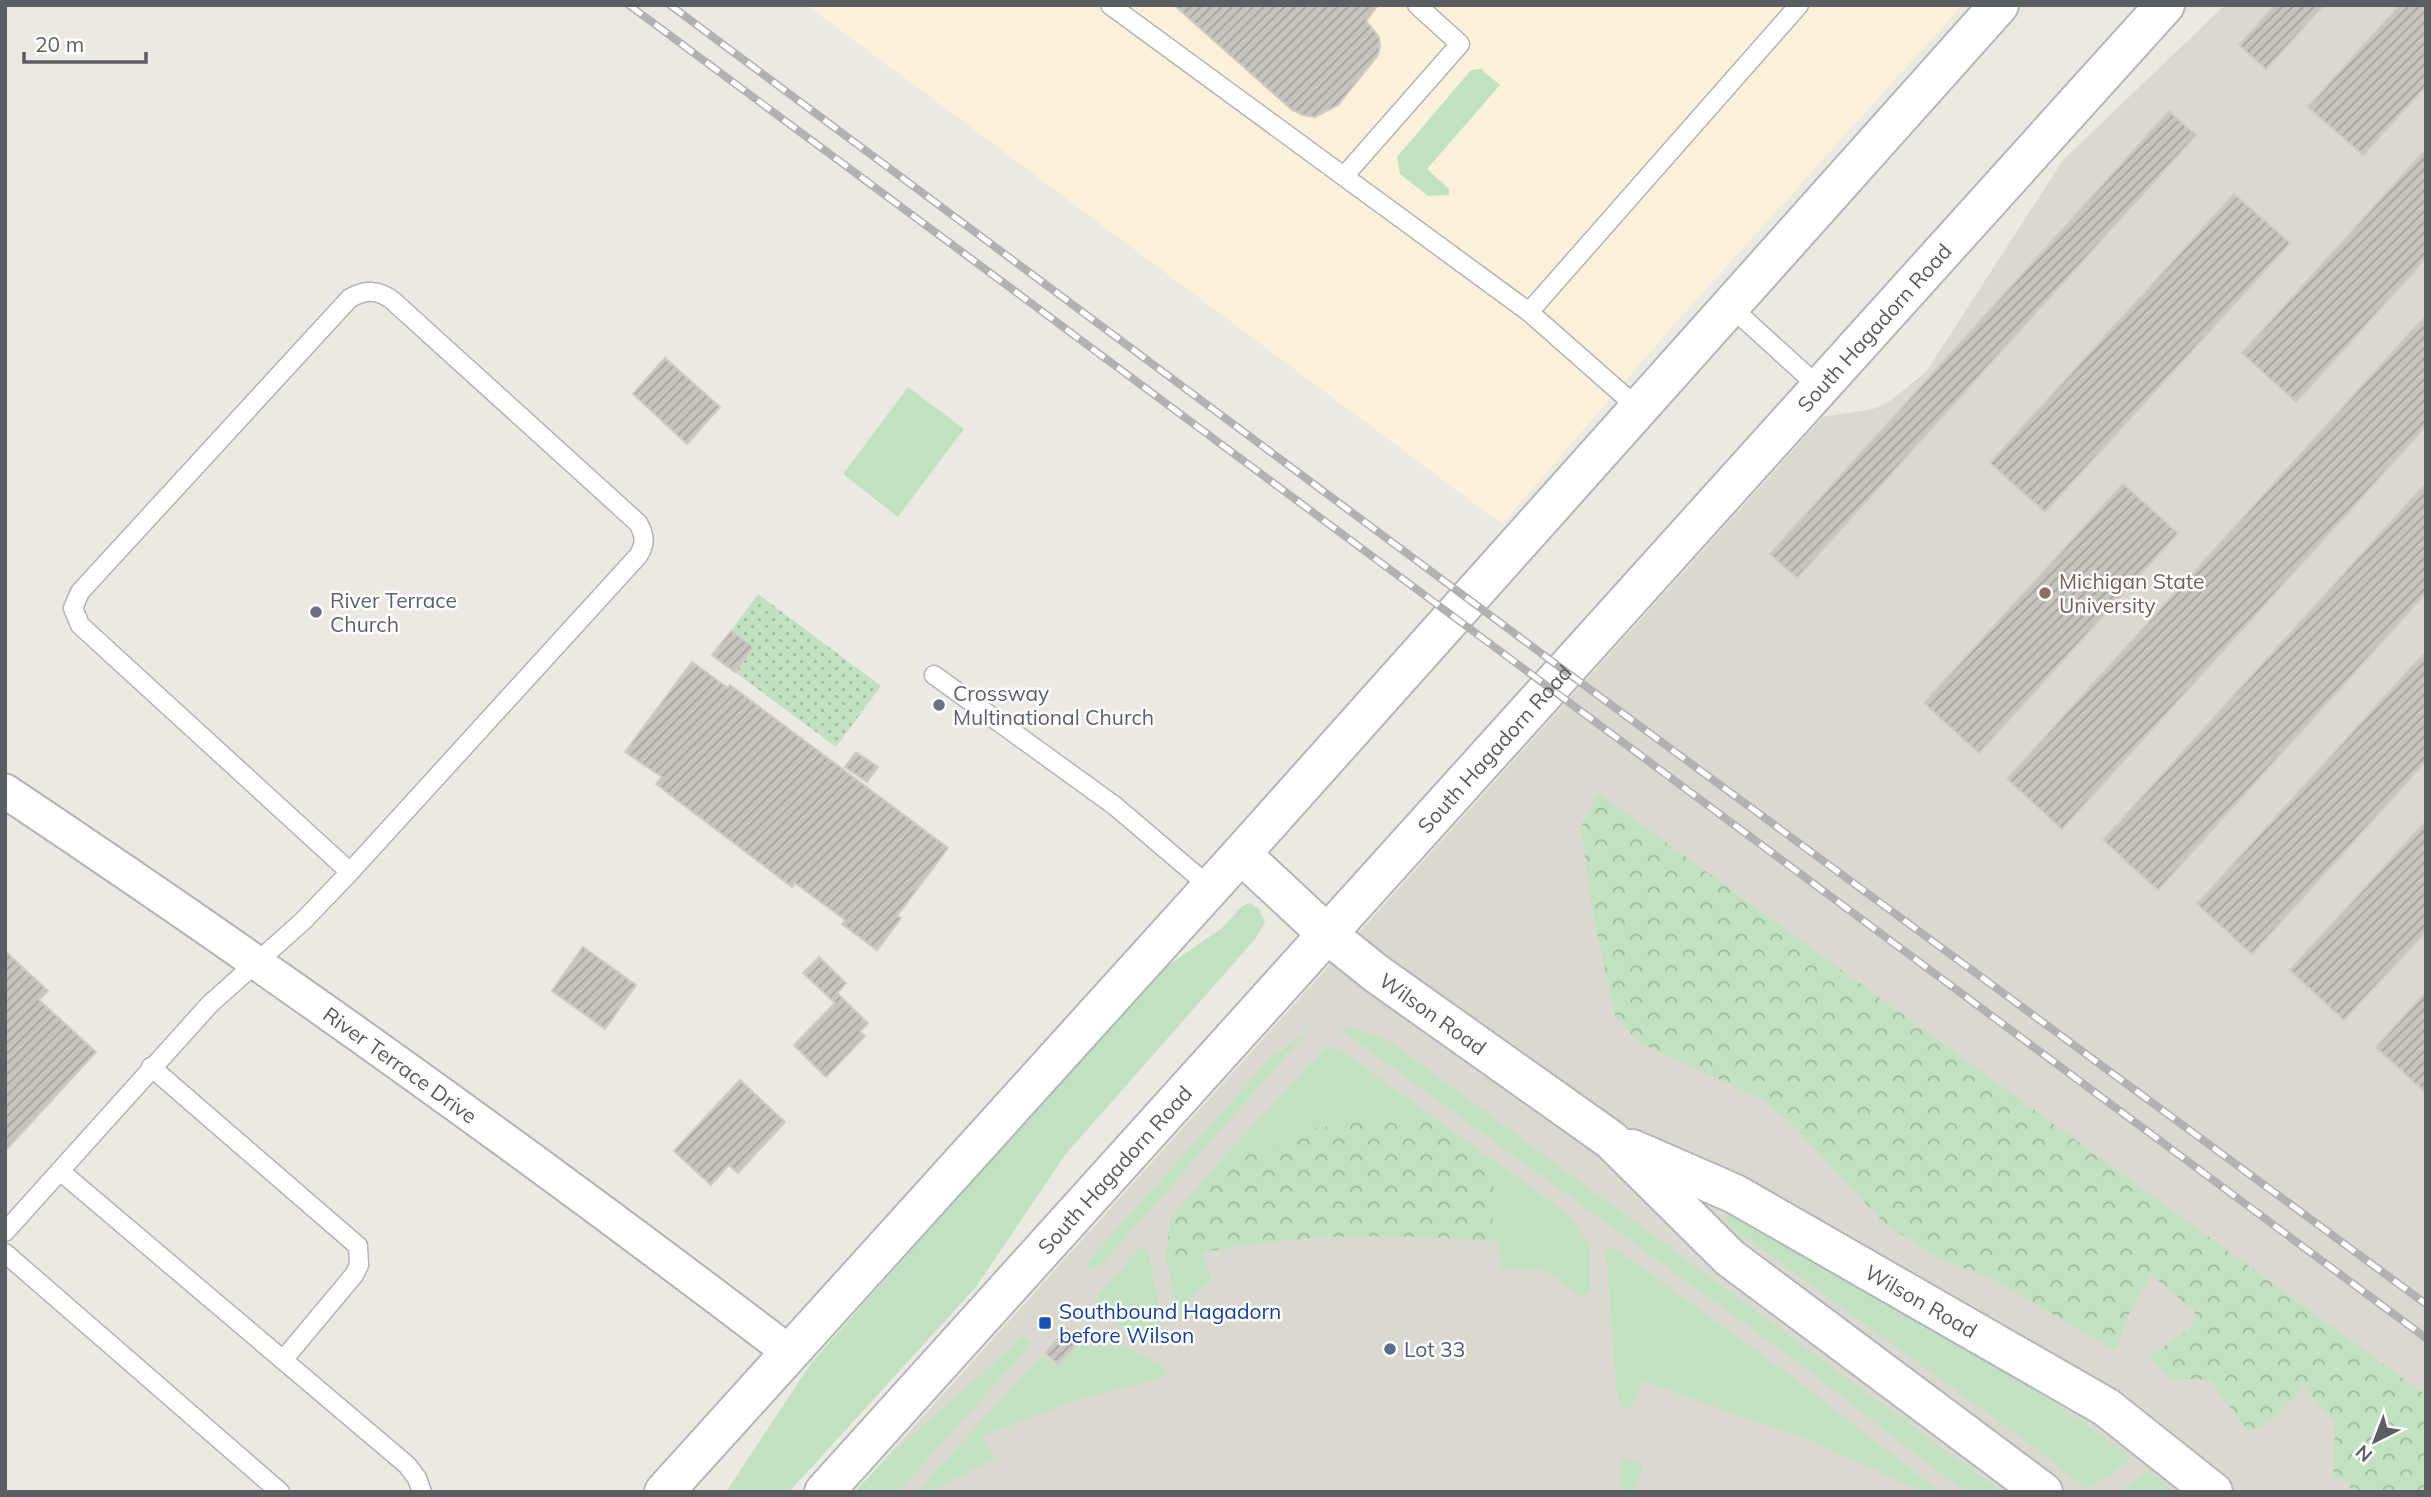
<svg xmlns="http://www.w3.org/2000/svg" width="2431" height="1497" font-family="Mulish,sans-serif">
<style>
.commercial{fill:#faf1d8}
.education{fill:#dbd8d0}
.grass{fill:#c1e2c0}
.forest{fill:url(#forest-crowns)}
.park{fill:url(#park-dots)}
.building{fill:url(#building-hatch);stroke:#d0cac1;stroke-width:2}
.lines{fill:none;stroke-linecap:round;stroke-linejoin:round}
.lane-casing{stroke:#b2b4b8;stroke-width:21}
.street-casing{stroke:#b2b4b8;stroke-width:37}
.secondary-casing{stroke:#b3b6bb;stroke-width:42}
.lane{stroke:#fff;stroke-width:18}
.street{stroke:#fff;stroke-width:33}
.secondary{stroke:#fff;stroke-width:38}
.rail-casing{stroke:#b0b1b1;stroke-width:8}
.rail{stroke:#fff;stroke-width:5;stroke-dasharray:16;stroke-linecap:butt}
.education-dot{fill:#8d6e63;stroke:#fff;stroke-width:2.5}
.worship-dot{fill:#6b7280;stroke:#fff;stroke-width:2.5}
.transit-dot{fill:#1a4fb4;stroke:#fff;stroke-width:2.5}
.service-dot{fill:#5c6f8a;stroke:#fff;stroke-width:2.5}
.labels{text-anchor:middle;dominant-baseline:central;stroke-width:5;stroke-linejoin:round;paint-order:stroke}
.street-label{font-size:21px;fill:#5a5d61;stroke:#fff}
.education-label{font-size:21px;fill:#785e54;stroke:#fff;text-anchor:start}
.worship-label{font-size:21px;fill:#5b616d;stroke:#fff;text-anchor:start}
.transit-label{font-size:21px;fill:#164399;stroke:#fff;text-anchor:start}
.service-label{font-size:21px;fill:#4e5e75;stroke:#fff;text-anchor:start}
</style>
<defs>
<pattern id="forest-crowns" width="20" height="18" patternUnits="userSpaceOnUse" patternTransform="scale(1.75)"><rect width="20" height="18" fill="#c1e2c0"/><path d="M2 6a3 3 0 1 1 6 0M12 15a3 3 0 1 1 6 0" fill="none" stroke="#a0ba9f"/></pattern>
<pattern id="park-dots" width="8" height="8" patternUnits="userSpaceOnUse" patternTransform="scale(1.75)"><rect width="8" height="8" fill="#c1e2c0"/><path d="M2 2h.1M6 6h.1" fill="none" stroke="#a0ba9f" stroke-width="1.8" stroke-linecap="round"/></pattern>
<pattern id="building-hatch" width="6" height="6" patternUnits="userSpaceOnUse" patternTransform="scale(1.75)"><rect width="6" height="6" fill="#c7c4be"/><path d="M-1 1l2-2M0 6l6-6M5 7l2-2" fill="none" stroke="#a5a29e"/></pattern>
</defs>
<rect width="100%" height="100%" fill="#ece9e2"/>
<path class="commercial" d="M807,5H1962L1670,329L1502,524Z"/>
<path class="education" d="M2225,5H2426V1492H855L1823,417L1873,409L1890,401L1926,372L2063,160Z"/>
<g class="grass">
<path d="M1481,69L1500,85L1427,169L1449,189V195L1428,196L1400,174L1397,157L1471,70Z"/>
<path d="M908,387L964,429L898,517L843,474Z"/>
<path d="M1250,903L1259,909L1265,922L1256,938L1065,1155L976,1287L789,1492H726L812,1362L1157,973L1222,928L1242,906Z"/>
<path d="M1350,1027L1389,1041L2002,1492H1965L1795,1360L1341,1030Z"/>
<path d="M1310,1029L1101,1265L1092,1268L1086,1264L1268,1061Z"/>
<path d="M1326,1047L1339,1049L1568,1214L1589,1244L1590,1292L1581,1297L1544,1270L1501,1268L1499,1241H1492L1494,1183L1422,1114L1372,1123L1212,1170Z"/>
<path d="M1731,1215C1867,1291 2006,1364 2131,1457L2111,1475L2086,1489L2030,1444L1729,1225L1726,1217Z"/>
<path d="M1168,1241L1175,1259L1203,1252L1211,1280L1192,1298L1179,1318L1166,1259Z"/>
<path d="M1140,1247L1149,1256L1166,1344L1164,1347L1102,1316L1096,1306L1097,1297Z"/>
<path d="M1611,1248L1618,1250L1806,1387L1940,1492H1923L1810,1440L1642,1381L1631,1409L1621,1406L1617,1394L1606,1251Z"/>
<path d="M1089,1334H1098L1161,1364L1167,1376L1080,1399L982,1436L995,1459L930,1492H917L1035,1362L1044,1357L1058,1364Z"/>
<path d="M1022,1336L1029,1341L1027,1349L898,1492H855C906,1435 968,1391 1022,1336Z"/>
<path d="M1630,1459L1640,1462L1643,1467L1634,1492H1621V1460Z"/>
<path d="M2149,1471L2175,1492H2118Z"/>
</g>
<g class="forest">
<path d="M1598,793L2426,1395V1492H2351L2349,1479H2333L2335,1423L2304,1387L2270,1422L2248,1431L2210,1380L2168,1378L2150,1356L2192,1327L2195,1311L2151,1275L2125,1321L2116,1351L1996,1281L1936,1257L1884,1223L1788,1120L1762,1099L1638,1042L1615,1015L1592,910L1581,827Z"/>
<path d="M1422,1114L1474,1153L1494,1183L1492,1241C1385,1233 1279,1233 1174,1259L1168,1241L1170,1219L1212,1170L1315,1128Z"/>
</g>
<path class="park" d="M758,594L881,686L836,747L735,672L753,647L731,631Z"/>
<g class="building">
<path d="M1174,5H1378L1366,21L1379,37L1380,46L1378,55L1338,105L1315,117L1302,115L1291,109Z"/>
<path d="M2275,5H2324L2266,69L2239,45Z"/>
<path d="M2400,5H2426V86L2363,155L2308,107Z"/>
<path d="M2169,111L2196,135L1797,578L1770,554Z"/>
<path d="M2426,149V258L2296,402L2242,353Z"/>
<path d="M2234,194L2290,243L2045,512L1990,463Z"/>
<path d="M2426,315V426L2062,829L2007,779Z"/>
<path d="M665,358L720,407L687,444L633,394Z"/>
<path d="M2426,483V593L2158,890L2103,840Z"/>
<path d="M2123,484L2178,533L1979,753L1924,703Z"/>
<path d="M731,631L753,647L735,672L712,655Z"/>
<path d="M2426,651V761L2252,954L2197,904Z"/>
<path d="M692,662L728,688L730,685L948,848L897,916L901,918L877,950L842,924L845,920L795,883L792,887L656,784L662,777L625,752Z"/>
<path d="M856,752L878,767L867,782L845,767Z"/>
<path d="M2426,821V931L2344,1020L2290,970Z"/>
<path d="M583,947L636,985L605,1029L552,991Z"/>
<path d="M5,951L48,991L39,1000L96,1052L5,1151Z"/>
<path d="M819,957L846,983L837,993L868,1023L860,1031L865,1036L826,1077L794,1045L835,1003L803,973Z"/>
<path d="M2426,992V1093L2376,1047Z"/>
<path d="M740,1080L785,1122L738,1173L729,1165L711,1185L674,1151Z"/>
<path d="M1068,1328L1081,1339L1058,1364L1045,1353Z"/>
</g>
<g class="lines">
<g class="lane-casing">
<g id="lane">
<path d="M1110,5L1529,312L1638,408"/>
<path d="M1345,175L1460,44L1417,5"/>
<path d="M1730,306L1820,388"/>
<path d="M1529,312L1799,5"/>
<path d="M934,675L1115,806L1210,887"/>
<path d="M151,1067L358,1246L359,1265L354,1275L283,1360"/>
<path d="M60,1171L407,1465L417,1478L422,1492"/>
<path d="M5,1232L210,1004L303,921L350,872L638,556C646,544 645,535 638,523L392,300C377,289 366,290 350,298L80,592L73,608L80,625L350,872"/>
<path d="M5,1253L280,1492"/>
</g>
</g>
<g class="street-casing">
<g id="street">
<path id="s1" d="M5,791C272,969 533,1157 789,1352"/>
</g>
</g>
<g class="secondary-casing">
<g id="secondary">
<path id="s2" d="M1241,854L1327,934L1377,974L1611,1140L1730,1258L2043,1492"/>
<path id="s3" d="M1632,1149L1735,1194L2106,1407L2213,1492"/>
<path d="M664,1492L1241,854L1999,5"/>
<path id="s4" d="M824,1492L2165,5"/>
</g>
</g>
<use href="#lane" class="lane"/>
<use href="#street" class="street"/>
<use href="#secondary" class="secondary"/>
<g class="rail-casing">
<g id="rail">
<path d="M629,5L2426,1338"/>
<path d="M670,5L1565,671L2426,1304"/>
</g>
</g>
<use href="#rail" class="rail"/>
</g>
<circle class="education-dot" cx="2045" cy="593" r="7"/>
<g class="worship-dot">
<circle cx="316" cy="612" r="7"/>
<circle cx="939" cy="705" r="7"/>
</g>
<rect class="transit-dot" x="1038" y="1316" width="14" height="14" rx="3.5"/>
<circle class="service-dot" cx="1390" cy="1349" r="7"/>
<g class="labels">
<g class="street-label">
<text stroke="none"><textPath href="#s4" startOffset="1568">South Hagadorn Road</textPath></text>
<text stroke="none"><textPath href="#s4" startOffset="1001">South Hagadorn Road</textPath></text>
<text stroke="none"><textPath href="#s2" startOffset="250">Wilson Road</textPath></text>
<text stroke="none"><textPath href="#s1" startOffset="481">River Terrace Drive</textPath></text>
<text stroke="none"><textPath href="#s4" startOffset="434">South Hagadorn Road</textPath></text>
<text stroke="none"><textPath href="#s3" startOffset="327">Wilson Road</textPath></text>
</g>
<g class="education-label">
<text x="2059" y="581">Michigan State<tspan x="2059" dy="24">University</tspan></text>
</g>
<g class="worship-label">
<text x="330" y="600">River Terrace<tspan x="330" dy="24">Church</tspan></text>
<text x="953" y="693">Crossway<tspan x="953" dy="24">Multinational Church</tspan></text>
</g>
<g class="transit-label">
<text x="1059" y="1311">Southbound Hagadorn<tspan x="1059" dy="24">before Wilson</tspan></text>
</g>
<g class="service-label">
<text x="1404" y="1349">Lot 33</text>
</g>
</g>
<rect width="2431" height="1497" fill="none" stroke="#5a5d61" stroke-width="14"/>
<g transform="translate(2375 1441) rotate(222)" stroke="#ffffff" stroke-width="5" paint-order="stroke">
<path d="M0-5L12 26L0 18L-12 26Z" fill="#5a5d61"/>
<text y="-10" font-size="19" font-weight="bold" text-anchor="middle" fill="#5a5d61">N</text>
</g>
<path d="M24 52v10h122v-10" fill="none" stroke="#5a5d61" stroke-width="3.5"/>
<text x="35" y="52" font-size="21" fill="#5a5d61" stroke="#ffffff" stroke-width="5" paint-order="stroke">20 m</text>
</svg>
